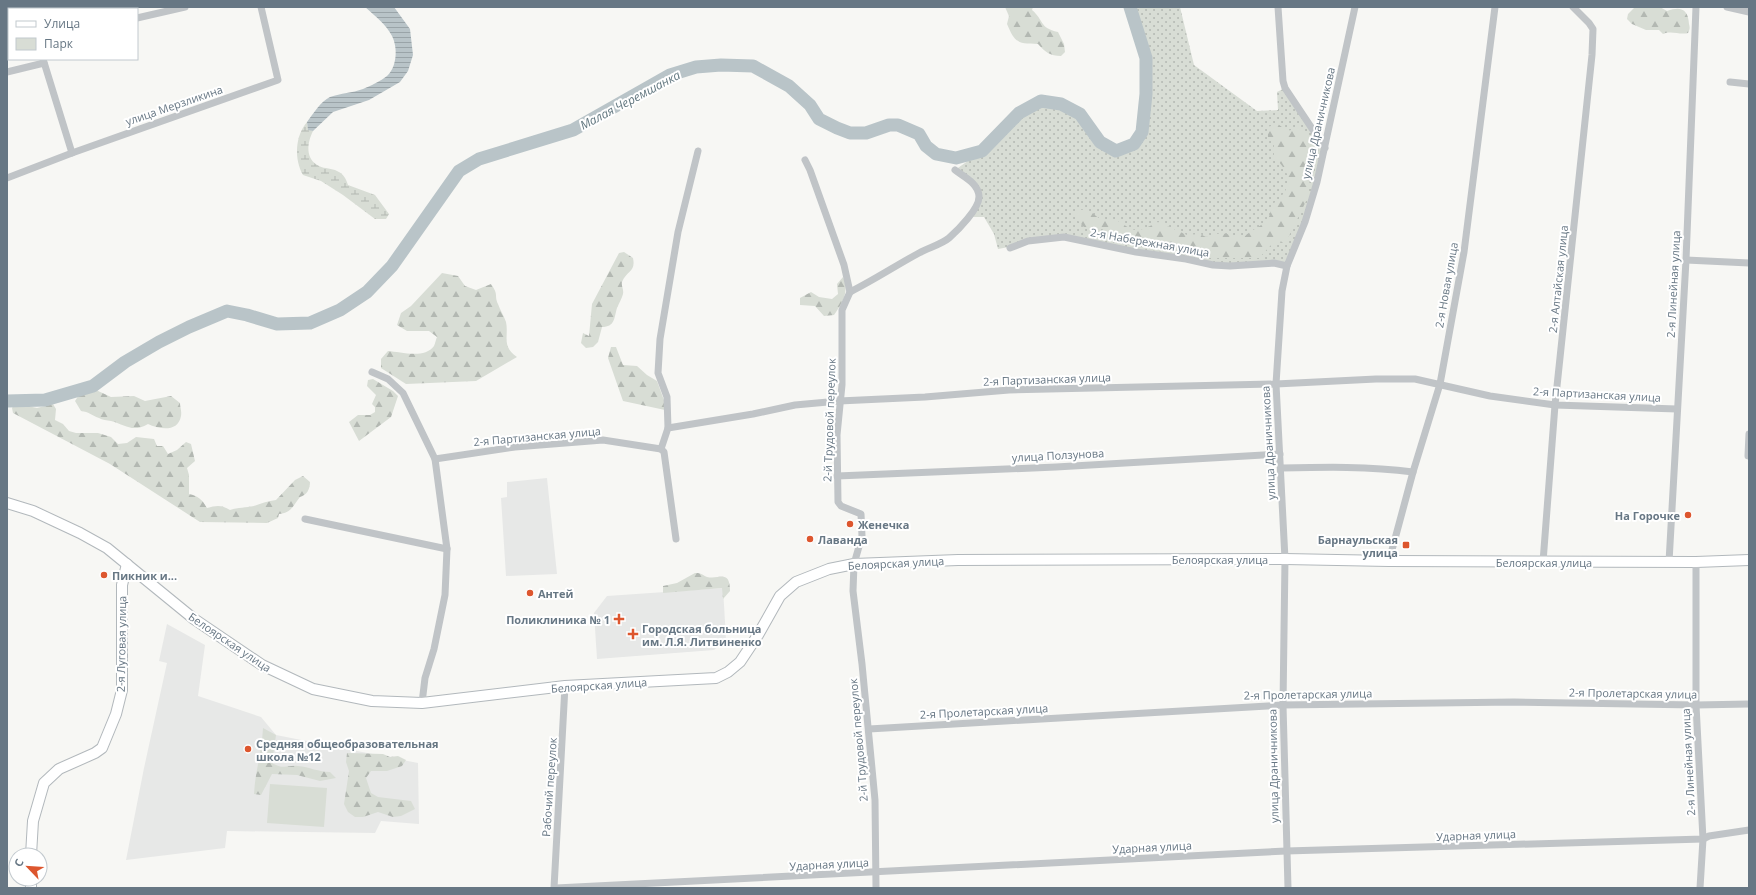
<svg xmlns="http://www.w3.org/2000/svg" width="1756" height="895" font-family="'Open Sans',sans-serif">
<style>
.built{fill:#e7e8e7}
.grass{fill:url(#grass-dots)}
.forest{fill:url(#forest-firs)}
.wetland{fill:url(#wetland-marsh)}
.park{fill:#d8ddd5}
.water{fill:url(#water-rules)}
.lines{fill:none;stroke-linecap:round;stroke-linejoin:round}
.river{stroke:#b9c4c8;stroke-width:13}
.secondary-casing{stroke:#b2b8bc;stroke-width:12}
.street{stroke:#c0c4c7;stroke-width:7}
.secondary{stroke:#fff;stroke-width:10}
.poi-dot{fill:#dd562e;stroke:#fff;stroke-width:1.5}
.labels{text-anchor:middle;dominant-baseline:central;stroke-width:4;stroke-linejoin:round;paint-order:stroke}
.street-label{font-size:11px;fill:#677784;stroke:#fff}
.poi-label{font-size:11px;font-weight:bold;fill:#677784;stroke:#fff;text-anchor:start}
.water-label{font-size:12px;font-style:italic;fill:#637880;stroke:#fff}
</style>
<defs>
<pattern id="grass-dots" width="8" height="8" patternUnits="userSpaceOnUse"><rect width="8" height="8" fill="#d8ddd5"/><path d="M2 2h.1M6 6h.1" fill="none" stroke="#b3b8b2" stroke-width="1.8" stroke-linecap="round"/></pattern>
<pattern id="forest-firs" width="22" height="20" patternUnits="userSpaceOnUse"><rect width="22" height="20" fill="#d8ddd5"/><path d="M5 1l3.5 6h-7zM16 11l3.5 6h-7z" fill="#b3b8b2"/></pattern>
<pattern id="wetland-marsh" width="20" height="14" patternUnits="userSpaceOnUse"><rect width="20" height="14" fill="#d8ddd5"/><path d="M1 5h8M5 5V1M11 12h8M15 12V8" fill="none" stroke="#b3b8b2"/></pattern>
<pattern id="water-rules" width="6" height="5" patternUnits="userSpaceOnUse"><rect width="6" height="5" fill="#b9c4c8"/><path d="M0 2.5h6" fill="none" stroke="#9aa4a8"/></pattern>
</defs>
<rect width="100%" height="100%" fill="#f7f7f4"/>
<g class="built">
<path d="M547,478L557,574L506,576L501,498L507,497V482Z"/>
<path d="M723,588L726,639L714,650L597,659L594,613L607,596Z"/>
<path d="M167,624L205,645L198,696L261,717L276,735L418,763L419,824L381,821L375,833L227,831L225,848L126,860L144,768L167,663L159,661Z"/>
</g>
<path class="grass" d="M1130,7H1180L1194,65L1257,111L1278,110L1277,92L1285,88L1325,148L1315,187L1287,266H1230L1064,237L998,249L994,234L984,217H973L977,187L955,170L982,151L1019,113L1041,101L1061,104L1080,114L1089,127L1107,145L1116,151L1134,144L1142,132L1146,94V58Z"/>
<g class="forest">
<path d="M1005,7H1033L1032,10C1044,20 1039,28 1058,32L1064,44L1065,52L1061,56C1050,56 1045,52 1038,44C1018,44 1015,43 1007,24L1009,16Z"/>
<path d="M1635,7H1660L1667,11C1681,6 1688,9 1689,24C1690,28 1690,29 1688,33C1679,35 1671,30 1663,34L1659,30H1646L1632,24L1627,19L1628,14Z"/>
<path d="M1278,124L1287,131L1299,128L1305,131L1310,136L1318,153V159L1309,183L1308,190L1309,195L1289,236L1286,242L1272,244L1259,258H1205L1200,253H1190L1183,257L1173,256L1145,248L1135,242L1127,243L1102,229L1084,227L1079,222L1076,216L1078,211C1090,206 1093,216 1103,220C1107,222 1111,220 1115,220C1123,222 1129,231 1138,230C1144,230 1153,224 1158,222L1187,235L1200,234L1206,237L1221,233L1244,237C1252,229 1261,227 1267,220C1271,216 1270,208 1274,203C1277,200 1281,198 1283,194C1295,179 1285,169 1274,156V141L1268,137L1267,127Z"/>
<path d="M624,252L633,258C636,272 627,270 622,282C621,286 624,289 623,294C622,298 619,303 617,308C614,318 615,327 602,327L598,342L593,347L586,348L581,343L583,333L589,336L592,304L619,253Z"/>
<path d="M442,273L458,276L465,286L476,290L491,284C499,295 494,295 498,304C500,310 504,316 506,322C509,336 501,346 517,357L476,381L406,384L381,368V359L388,351C401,352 425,359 434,346C435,344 436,339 437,337L429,331H407L397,325L401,313L411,306Z"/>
<path d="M843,277C850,291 842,304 834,315L824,316L815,306L800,305V298L811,292L819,297L832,299L838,294L837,284Z"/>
<path d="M611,347H616L623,365L637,366L647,375L657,381L665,403V410L623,401L608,358Z"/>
<path d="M373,379L393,391L398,396L391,417L359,441L349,422L358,415H370L375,412V407L372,404L376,395L367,386L368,380Z"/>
<path d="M96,390L111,397L134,396L145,401L171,396L180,403C180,407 182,412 181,416C178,433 159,429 148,424C132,433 126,425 111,421C107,420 102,420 99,418C91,415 89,412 81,411L75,401L79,395Z"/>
<path d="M18,404L37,408L53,404L56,409L55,420L63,424L69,431L76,433H98L111,437L118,444L127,443L136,437L154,439L157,446H163L168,454L177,450L186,442L191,444L195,461L187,468L189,475V494C198,496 202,499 207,508C217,505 222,505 230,510C238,507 246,508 254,506C262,503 268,501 276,500L295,480L303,476L310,482C310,489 307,495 300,497C293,506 291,513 279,514L278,518L267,523L200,522L110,464L13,413L12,408L14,405Z"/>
<path d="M695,573C702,573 702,575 707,577C719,580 730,569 730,591L723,599L722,588L663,593V586L677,583Z"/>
<path d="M263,728L276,735L272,763C284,770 287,765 298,766C309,767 319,772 330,772L336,778L320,781L297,775L272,774L261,795L254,794C255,772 262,751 263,728Z"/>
<path d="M347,753L383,754L390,757L398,756L406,760L402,766L387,771H371L366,778L371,793L378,797L411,801L415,809L401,816L393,817L378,812L363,817H355L348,812L344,804L349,771L346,762Z"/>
</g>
<path class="wetland" d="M307,122L308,129L313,131C307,143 305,159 319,166C325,169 332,168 337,171C344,174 346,179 348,185L375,195L389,214L386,219H375L343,195L321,181L303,175C294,159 295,136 307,122Z"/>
<path class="park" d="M270,784L327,788L324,827L267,823Z"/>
<path class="water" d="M365,7H394L410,29L413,55L408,71L400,82L369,100L333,112L313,131L308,130L307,122C313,114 321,101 330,97C341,93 352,93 363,89C370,86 381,81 387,76C397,67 398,48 392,36C386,24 375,16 365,7Z"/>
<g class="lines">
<path class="river" d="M7,401L45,400L93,386L125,362L159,342L189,327L227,311L247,315L277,324L310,323L340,310L367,292L392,266L459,171L479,159L573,130L670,75L696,67L721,65L753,66L789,86L810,105L819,119L837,128L850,133H866L889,125H898L919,134L926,146L936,154L956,158L982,151L1019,113L1041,101L1061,104L1080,114L1100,142L1116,151L1134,144L1142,132L1146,94V58L1130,7"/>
<g class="secondary-casing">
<g id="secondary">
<path d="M7,503L33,511L80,533L107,548L194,619L262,665L313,689L372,701L422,703L565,686L716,678L728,672L740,662L758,635L780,596L796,582L829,569L854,564L958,560L1285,559L1389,561L1696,562L1749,560"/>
<path d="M31,855L33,821L44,783L59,769L95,753L102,748L116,714L122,690V585L127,564"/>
<path d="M31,888V879"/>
</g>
</g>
<g class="street">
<path d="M18,7L19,9"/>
<path d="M1278,7L1283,81L1285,88L1325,148"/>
<path d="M1727,7L1749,12"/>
<path d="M137,18L185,7"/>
<path d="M43,59L72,153"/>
<path d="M7,72L44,63"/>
<path d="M1730,82L1749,84"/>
<path d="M805,160L810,170L844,265L850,292L842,310V385L837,435L838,502L841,506L861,514L862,536L854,564L853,591L862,664L875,800L876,888"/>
<path d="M7,178L72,153L278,80L261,7"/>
<path d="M1010,248L1028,241L1064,237L1136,252L1186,259L1213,265L1230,266L1274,263L1287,266"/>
<path d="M1686,260L1749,263"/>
<path d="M850,292C874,280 895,266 919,253C928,248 942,244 949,238C958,230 980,208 979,196C978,183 964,177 955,170"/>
<path d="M372,372L388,379L403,393L435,459L447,549L445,595L434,649L425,678L422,703"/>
<path d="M668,428L667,397L658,373L660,339L678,232L698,151"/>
<path d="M661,449L664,452L676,539"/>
<path d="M1748,456L1749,434"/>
<path d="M435,459L515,447L603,440L661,449L668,428L753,414L795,405L839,401L925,397L1009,390L1276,384L1376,379H1415L1490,396L1555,405L1677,409"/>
<path d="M1281,468C1325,467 1368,466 1413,472"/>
<path d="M837,476L1056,467L1280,454"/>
<path d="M305,519L447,549"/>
<path d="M1389,561L1413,472L1440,384L1464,252L1495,7"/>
<path d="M1543,562L1555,405L1592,55L1593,29L1589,23L1573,7"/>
<path d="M1669,562L1686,260L1696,7"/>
<path d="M1696,562V705L1703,839L1700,888"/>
<path d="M869,729L1283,705L1514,702L1696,705L1749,704"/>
<path d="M554,888L565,686"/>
<path d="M556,888L1286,851L1703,839L1709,836L1749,830"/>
<path d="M1288,888L1283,705L1285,559L1276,384L1282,291L1287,266L1305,222L1317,182L1355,7"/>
</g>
<use href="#secondary" class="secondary"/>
</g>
<g class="poi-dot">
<circle cx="1688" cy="515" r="4"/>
<circle cx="850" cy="524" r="4"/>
<circle cx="810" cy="539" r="4"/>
<rect x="1402" y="541" width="8" height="8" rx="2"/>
<circle cx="104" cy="575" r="4"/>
<circle cx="530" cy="593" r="4"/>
<path d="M617 613h4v4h4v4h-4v4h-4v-4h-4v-4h4z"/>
<path d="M631 628h4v4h4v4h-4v4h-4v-4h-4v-4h4z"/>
<circle cx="248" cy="749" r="4"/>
</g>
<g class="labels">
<g class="street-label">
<text transform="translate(174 105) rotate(-19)">улица Мерзликина</text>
<text transform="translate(1318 123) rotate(-77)">улица Драничникова</text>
<text transform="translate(1150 242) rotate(10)">2-я Набережная улица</text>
<text transform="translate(1558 279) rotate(-84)">2-я Алтайская улица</text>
<text transform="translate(1673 284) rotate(-87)">2-я Линейная улица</text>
<text transform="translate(1446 285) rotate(-80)">2-я Новая улица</text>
<text transform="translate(1047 379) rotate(-2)">2-я Партизанская улица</text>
<text transform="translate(1597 394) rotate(3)">2-я Партизанская улица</text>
<text transform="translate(829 420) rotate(-88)">2-й Трудовой переулок</text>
<text transform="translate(537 436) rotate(-5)">2-я Партизанская улица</text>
<text transform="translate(1268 443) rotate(-93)">улица Драничникова</text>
<text transform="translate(1058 455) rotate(-3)">улица Ползунова</text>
<text x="1220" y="559">Белоярская улица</text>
<text x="1544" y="562">Белоярская улица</text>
<text transform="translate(896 563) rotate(-3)">Белоярская улица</text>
<text transform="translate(230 642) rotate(34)">Белоярская улица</text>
<text transform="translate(121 644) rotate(-89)">2-я Луговая улица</text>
<text transform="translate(599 685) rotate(-4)">Белоярская улица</text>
<text transform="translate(1633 693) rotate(1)">2-я Пролетарская улица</text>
<text transform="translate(1308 694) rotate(-1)">2-я Пролетарская улица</text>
<text transform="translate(984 711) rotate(-3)">2-я Пролетарская улица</text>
<text transform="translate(858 740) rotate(-95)">2-й Трудовой переулок</text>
<text transform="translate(1688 762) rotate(-93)">2-я Линейная улица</text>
<text transform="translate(1273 766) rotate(-91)">улица Драничникова</text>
<text transform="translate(549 787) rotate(-86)">Рабочий переулок</text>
<text transform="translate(1476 835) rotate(-2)">Ударная улица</text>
<text transform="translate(1152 847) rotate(-3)">Ударная улица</text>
<text transform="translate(829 864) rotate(-3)">Ударная улица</text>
</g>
<g class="poi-label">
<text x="1680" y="515" text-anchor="end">На Горочке</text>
<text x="858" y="524">Женечка</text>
<text x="818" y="539">Лаванда</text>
<text x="1398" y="539" text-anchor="end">Барнаульская<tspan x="1398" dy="13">улица</tspan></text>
<text x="112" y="575">Пикник и...</text>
<text x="538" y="593">Антей</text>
<text x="610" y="619" text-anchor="end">Поликлиника № 1</text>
<text x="642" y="628">Городская больница<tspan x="642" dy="13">им. Л.Я. Литвиненко</tspan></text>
<text x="256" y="743">Средняя общеобразовательная<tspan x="256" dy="13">школа №12</tspan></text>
</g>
<g class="water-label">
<text transform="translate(630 100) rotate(-28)">Малая Черемшанка</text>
</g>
</g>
<rect width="1756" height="895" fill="none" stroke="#677784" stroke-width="16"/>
<rect x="8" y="8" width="130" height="52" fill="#ffffff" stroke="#c2c9ce"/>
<rect x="16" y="21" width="20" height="6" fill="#ffffff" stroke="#c2c9ce"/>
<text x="44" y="28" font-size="12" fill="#677784">Улица</text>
<rect x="16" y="38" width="20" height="12" fill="#d8ddd5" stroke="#c2c9ce"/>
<text x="44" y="48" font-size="12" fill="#677784">Парк</text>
<g transform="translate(28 867) rotate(295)"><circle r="19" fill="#ffffff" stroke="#c2c9ce"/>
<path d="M0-3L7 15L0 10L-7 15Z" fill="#dd562e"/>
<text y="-6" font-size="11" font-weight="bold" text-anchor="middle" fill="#677784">С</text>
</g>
</svg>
